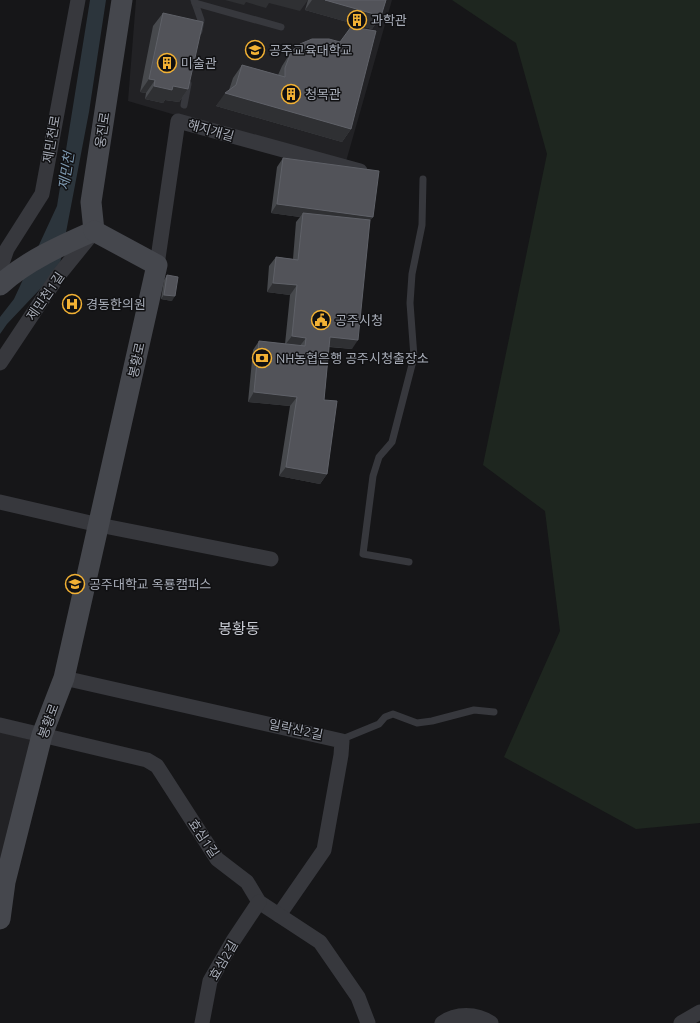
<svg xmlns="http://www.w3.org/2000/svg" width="700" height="1023" font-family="Ubuntu,'Noto Sans KR',sans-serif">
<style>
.built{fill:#222225}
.green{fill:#1e261f}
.water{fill:#2c353c}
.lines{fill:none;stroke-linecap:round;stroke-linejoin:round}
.lane{stroke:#37383d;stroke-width:7}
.street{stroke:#37383d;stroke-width:15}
.secondary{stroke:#45474d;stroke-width:21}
.wall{fill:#47494d}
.shaded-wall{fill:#2f3033}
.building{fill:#525359;stroke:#5f6168}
.labels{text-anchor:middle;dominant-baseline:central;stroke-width:3;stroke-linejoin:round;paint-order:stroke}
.poi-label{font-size:13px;fill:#a8adb8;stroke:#111113;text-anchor:start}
.street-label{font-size:13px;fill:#a8adb8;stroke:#111113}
.water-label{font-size:14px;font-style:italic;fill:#7f9bb3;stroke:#111113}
.quarter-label{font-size:15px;fill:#c9ccd4;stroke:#111113}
</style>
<rect width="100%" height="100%" fill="#161618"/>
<g class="built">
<path d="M136,0H392L345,165L128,101Z"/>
<path d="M0,732L31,740L0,871Z"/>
</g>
<path class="green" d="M452,0H700V823L636,829L504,757L560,631L545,511L483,465L547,154L516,43Z"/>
<path class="water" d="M90,0H106L89,112L59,269L7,324L0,334V317L14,299L57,206Z"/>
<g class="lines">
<g class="lane">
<path d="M194,0L201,20L199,31"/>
<path d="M195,3L281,27"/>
<path d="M184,105L188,84"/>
<path d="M409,562L363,554L373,476L379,457L392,442L414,357L410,303L412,274L422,225L423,179"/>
<path d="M340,740L379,724L385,717L393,714L417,723L432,721L474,710L494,712"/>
</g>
<g class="street">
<path d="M157,265L178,121L360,171"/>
<path d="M0,269L7,249L42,194L78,0"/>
<path d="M0,363L58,276L92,234"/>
<path d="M0,502L99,525L271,559"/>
<path d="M64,678L342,741L341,755L324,850L279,915"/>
<path d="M0,725L147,760L157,766L217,859L247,882L259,902L320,942L358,997L368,1023"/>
<path d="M202,1023L210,981L233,941L259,902"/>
<path d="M442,1023C456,1013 476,1013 491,1023"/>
<path d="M681,1023L700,1012"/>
</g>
<g class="secondary">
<path d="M0,285C26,261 62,245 94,231L91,202L122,0"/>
<path d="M0,919L5,882L42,735L64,678L157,265L94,231"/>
</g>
</g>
<g class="wall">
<path d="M308,0H386L381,16L372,29L305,10Z"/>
<path d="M163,13L188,89L179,102L165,100L163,103L145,99L146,93L140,92L153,26Z"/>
<path d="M291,52L351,129L342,142L216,106L229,90L233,78L242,65L278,75L282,66Z"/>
<path d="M283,158L373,217L370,220L352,349L329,347L324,400L327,474L320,484L279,476L290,406L248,402L253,350L259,341L285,344L290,295L267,292L269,266L276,257L293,259L296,222L300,217L271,213L277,167Z"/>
<path d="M167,275L172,301L161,299L164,280Z"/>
</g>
<g class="shaded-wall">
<path d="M225,0H308L300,11L269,3L266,8L246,2L244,5Z"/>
<path d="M312,0H325L381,16L372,29L305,10Z"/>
<path d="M149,79L155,80L146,93L140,92Z"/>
<path d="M154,86H173L188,89L179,102L165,100L163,103L145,99Z"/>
<path d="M225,93L351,129L342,142L216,106Z"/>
<path d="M277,204L373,217L366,226L303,213L300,217L271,213Z"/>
<path d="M273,283L297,285L290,295L267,292Z"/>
<path d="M164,295L175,296L172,301L161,299Z"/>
<path d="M292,336L306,338L299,347L285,345Z"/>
<path d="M330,337L358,340L352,349L324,346Z"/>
<path d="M254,392L297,397L290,406L248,402Z"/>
<path d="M286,467L327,474L320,484L279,476Z"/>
</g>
<g class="building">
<path d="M325,0H386L381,16Z"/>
<path d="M163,13L203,22L188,89L173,86L172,90L154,86L155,80L149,79Z"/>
<path d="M351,27L376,31L351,129L225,93L236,85L242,65L285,77V68L291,52L300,44L312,39H329L340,42Z"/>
<path d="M283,158L379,171L373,217L277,204Z"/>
<path d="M303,213L370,220L358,340L330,337L324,400L337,401L327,474L286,467L297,397L254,392L259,341L305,346L306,338L292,336L297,285L273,283L276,257L298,260Z"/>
<path d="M167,275L178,277L175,296L164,295Z"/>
</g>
<defs>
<g id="building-ring" transform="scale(1)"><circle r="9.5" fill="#111113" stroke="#f2b134" stroke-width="1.5"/><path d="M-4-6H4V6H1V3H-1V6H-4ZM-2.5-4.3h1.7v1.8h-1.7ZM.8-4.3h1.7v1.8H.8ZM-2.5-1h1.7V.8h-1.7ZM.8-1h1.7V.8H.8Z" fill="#f2b134"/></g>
<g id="university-ring" transform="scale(1)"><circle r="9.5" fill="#111113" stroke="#f2b134" stroke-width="1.5"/><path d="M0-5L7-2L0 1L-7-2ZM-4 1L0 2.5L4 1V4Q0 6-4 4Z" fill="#f2b134"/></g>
<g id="hospital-ring" transform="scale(1)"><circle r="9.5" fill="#111113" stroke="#f2b134" stroke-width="1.5"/><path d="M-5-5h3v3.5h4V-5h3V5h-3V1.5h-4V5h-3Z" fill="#f2b134"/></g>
<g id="civic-ring" transform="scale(1)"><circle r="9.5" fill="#111113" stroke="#f2b134" stroke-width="1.5"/><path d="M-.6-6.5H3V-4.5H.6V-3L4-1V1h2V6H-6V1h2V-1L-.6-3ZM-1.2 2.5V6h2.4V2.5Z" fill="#f2b134"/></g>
<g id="bank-ring" transform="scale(1)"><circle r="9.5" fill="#111113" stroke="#f2b134" stroke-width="1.5"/><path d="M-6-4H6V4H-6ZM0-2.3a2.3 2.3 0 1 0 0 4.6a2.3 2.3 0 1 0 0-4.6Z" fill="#f2b134"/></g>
</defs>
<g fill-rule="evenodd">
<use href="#building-ring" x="357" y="20"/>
<use href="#university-ring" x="255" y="50"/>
<use href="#building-ring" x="167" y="63"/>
<use href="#building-ring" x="291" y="94"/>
<use href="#hospital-ring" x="72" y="304"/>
<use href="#civic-ring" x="321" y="320"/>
<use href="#bank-ring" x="262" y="358"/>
<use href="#university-ring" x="75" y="584"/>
</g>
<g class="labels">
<g class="poi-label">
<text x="371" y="20">과학관</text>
<text x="269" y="50">공주교육대학교</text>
<text x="181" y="63">미술관</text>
<text x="305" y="94">청목관</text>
<text x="86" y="304">경동한의원</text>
<text x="335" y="320">공주시청</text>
<text x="276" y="358">NH농협은행 공주시청출장소</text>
<text x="89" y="584">공주대학교 옥룡캠퍼스</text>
</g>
<g class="street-label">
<text transform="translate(102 130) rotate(-81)">웅진로</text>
<text transform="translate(211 130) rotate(16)">해지개길</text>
<text transform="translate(51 139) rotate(-80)">제민천로</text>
<text transform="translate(45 296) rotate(-55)">제민천1길</text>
<text transform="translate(136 360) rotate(-78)">봉황로</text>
<text transform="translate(48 721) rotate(-70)">봉황로</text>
<text transform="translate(296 729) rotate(12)">일락산2길</text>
<text transform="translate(204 838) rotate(56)">효심1길</text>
<text transform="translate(223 960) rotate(-60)">효심2길</text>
</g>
<g class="water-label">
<text transform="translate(66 171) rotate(-81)">제민천</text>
</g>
<g class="quarter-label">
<text x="239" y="628">봉황동</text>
</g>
</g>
</svg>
